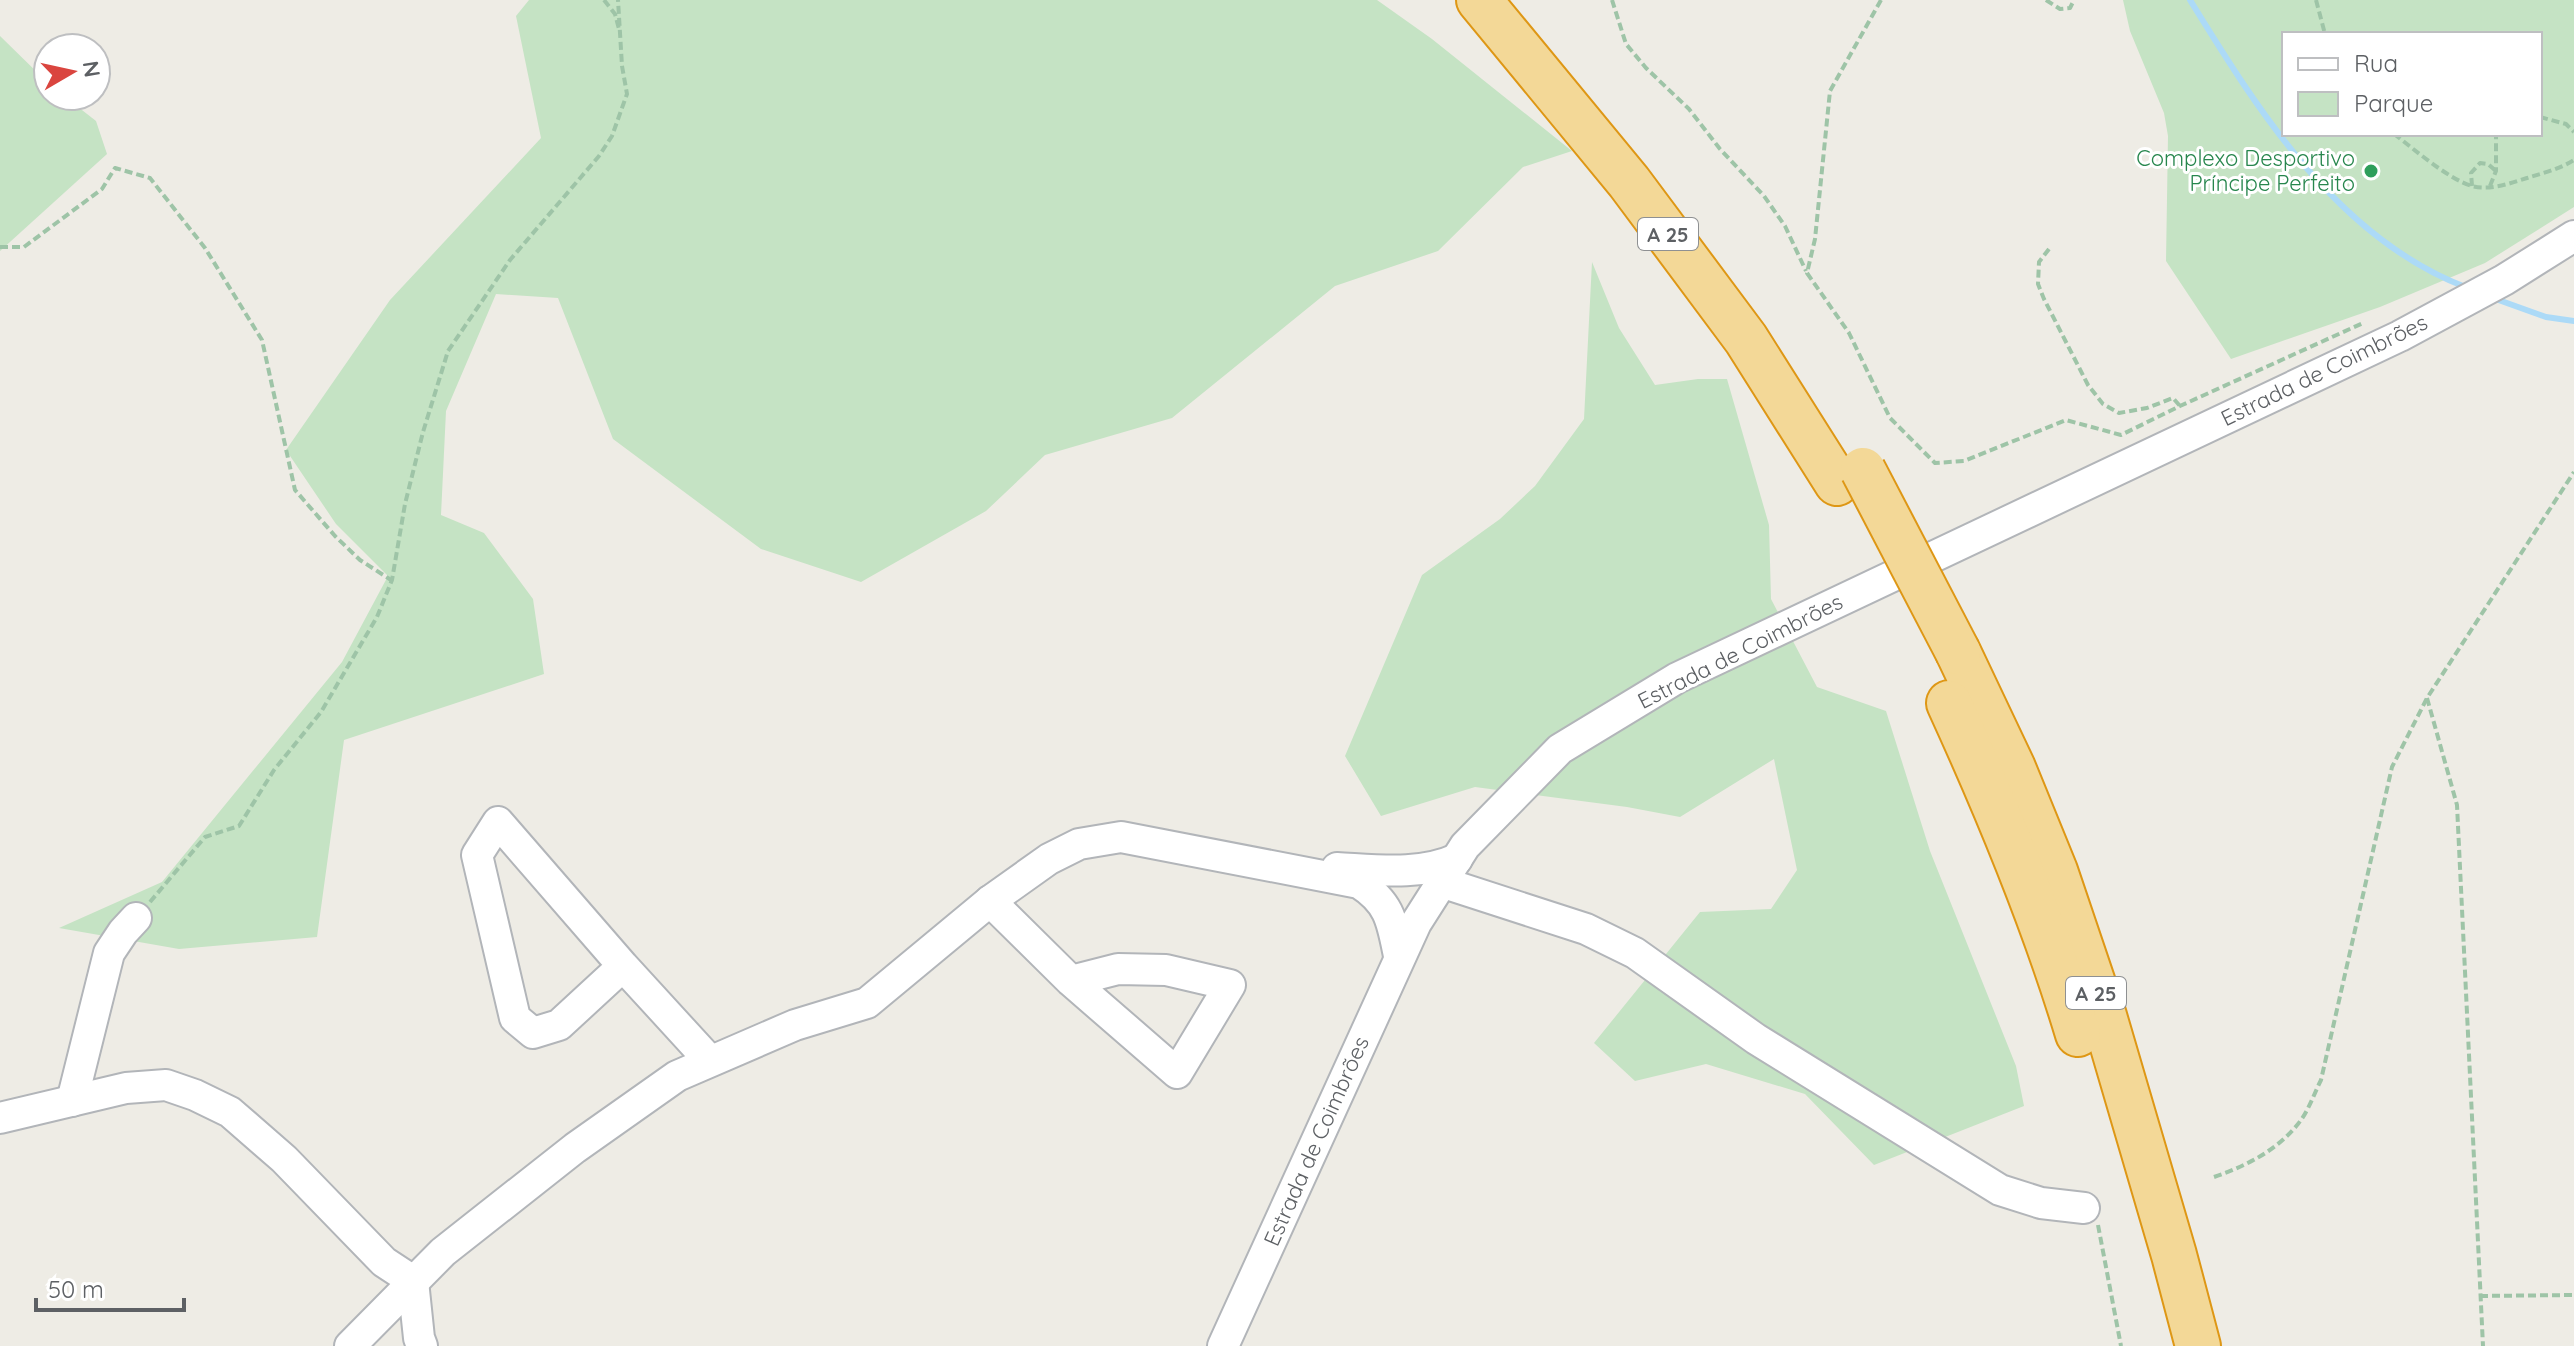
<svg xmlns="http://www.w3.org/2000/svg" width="2574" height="1346" font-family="Quicksand,sans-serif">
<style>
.green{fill:#c5e3c4;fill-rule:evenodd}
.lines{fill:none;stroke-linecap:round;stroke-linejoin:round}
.stream{stroke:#acdaf7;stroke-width:6}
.minor-casing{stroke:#b2b5b9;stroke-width:34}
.highway-casing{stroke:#de9715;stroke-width:48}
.path{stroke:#9ec4a7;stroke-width:4;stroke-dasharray:8 4;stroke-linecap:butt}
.minor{stroke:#fff;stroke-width:30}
.highway{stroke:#f3d897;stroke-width:44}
.highway-bridge-casing{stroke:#de9715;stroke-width:48;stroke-linecap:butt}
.highway-bridge{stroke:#f3d897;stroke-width:44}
.leisure-dot{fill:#2e9e5b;stroke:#fff;stroke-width:3}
.labels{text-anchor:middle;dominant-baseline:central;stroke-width:6;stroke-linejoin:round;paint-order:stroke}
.shield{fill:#fff;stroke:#8e9092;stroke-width:2}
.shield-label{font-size:20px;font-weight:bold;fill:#5d6064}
.leisure-label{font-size:22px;fill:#27864d;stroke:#fff;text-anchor:end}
.street-label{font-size:22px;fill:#5d6064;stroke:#fff}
</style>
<rect width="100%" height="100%" fill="#eeece5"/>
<g class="green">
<path d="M529,0H1377L1432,39L1572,151L1523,167L1438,251L1335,286L1172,418L1045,455L986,511L861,582L761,549L613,439L558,298L496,294L446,411L441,515L484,533L533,599L544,674L344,740L317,937L179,949L59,928L162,882L342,662L388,576L336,524L286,450L390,300L541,138L516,16Z"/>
<path d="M2123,0H2574V207L2485,263L2380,307L2231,359L2166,261L2168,136L2164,113L2130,31ZM2284,34H2540V134H2284Z"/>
<path d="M0,36L48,83V96H64L96,121L107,154L0,251Z"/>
<path d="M1592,262L1619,328L1655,385L1698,379H1727L1769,525L1771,599L1817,687L1886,711L1930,851L2016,1066L2024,1106L1874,1165L1805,1094L1706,1064L1635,1081L1594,1043L1700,912L1771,909L1797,870L1774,759L1680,817L1627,807L1475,787L1381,816L1345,756L1422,575L1500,519L1535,486L1584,419Z"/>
</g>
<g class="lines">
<g class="stream">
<path d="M2190,0C2259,112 2339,240 2468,288"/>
<path d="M2493,298L2546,317L2574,321"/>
</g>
<g class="minor-casing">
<g id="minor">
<path d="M1337,868C1376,870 1420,876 1457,859"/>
<path d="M1441,882L1586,929L1635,953L1756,1039L2000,1190L2041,1203L2084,1208"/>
<path d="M990,901L1071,981L1177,1073L1230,985L1166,970L1118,969L1071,981"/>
<path d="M623,966L498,822L477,855L515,1018L533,1033L559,1025L623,966L710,1061"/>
<path d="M72,1101L109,953L123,932L136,918"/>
<path d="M0,1118L126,1088L166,1085L195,1095L230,1112L284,1159L384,1262L413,1281L419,1338L422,1346"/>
<path d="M350,1346L443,1252L575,1148L677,1076L795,1025L867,1003L990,901L1049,859L1079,844L1121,837L1359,883C1390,903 1392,921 1399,956"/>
<path d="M1223,1346L1416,923L1465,846L1560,749L1677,678L2400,336L2504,280L2574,236"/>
</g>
</g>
<g class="highway-casing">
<g id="highway">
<path d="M1479,0L1629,182L1746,339L1837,483"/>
<path d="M1958,652L2013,768L2055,871L2104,1016L2174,1255L2198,1346"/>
<path d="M1949,703C1998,810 2044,921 2078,1034"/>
</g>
</g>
<g class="path">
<path d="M604,0L615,14L619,29"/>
<path d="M1612,0L1626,44L1646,68L1689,109L1720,149L1764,196L1785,226L1806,271"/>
<path d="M1881,0L1830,91L1815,239L1807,273L1849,333L1890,418L1935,463L1964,461L2066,420L2121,435L2180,406L2363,323"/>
<path d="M2046,0L2060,9L2070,8L2074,0"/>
<path d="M2316,0L2325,34"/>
<path d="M2540,117L2566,124L2574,132"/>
<path d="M2394,134C2414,149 2448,179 2472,186C2490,191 2511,183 2527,178C2543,173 2560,169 2574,160"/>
<path d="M2472,186L2471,173L2480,163L2488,164L2496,171"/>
<path d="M2490,186L2496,171V134"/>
<path d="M0,247H24L102,189L115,168L150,178L205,248L262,340L295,490L335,536L360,560L391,580"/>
<path d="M2049,249L2039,262L2038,284L2044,299L2088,385L2103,404L2119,413L2147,408L2173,398L2180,406"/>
<path d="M2427,698L2457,805L2483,1346"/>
<path d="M150,902L205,837L239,826L274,770L321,712L377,617L392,580L405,504L423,432L448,351L510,260L599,156L612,136L627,94L622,66L618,0"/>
<path d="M2214,1177C2246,1166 2276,1151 2298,1124C2308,1112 2314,1094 2321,1080L2392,767L2427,698L2574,472"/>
<path d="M2098,1225L2121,1346"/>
<path d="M2480,1296L2574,1295"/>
</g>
<use href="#minor" class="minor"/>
<use href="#highway" class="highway"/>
<g class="highway-bridge-casing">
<path id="highway-bridge" d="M1863,470L1958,652"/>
</g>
<use href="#highway-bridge" class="highway-bridge"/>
</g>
<circle class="leisure-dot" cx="2371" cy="171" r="8"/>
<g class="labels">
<g class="shield">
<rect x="1638" y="218" width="60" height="32" rx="6"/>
<rect x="2066" y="977" width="60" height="32" rx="6"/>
</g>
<g class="shield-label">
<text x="1668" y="234">A 25</text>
<text x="2096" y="993">A 25</text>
</g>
<g class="leisure-label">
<text x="2355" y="158">Complexo Desportivo<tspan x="2355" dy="25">Príncipe Perfeito</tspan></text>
</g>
<g class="street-label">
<text transform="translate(2324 370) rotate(-26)">Estrada de Coimbrões</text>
<text transform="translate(1740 651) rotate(-27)">Estrada de Coimbrões</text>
<text transform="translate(1316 1141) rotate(-66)">Estrada de Coimbrões</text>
</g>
</g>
<rect x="2282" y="32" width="260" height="104" fill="#ffffff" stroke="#bebfc1" stroke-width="2"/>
<rect x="2298" y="58" width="40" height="12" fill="#ffffff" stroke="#bebfc1" stroke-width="2"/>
<text x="2354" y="72" font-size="24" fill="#5d6064">Rua</text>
<rect x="2298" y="92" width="40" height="24" fill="#c5e3c4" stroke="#bebfc1" stroke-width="2"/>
<text x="2354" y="112" font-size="24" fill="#5d6064">Parque</text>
<g transform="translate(72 72) rotate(81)"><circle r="38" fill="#ffffff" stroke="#bebfc1" stroke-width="2"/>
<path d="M0-6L14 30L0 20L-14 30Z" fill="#da453f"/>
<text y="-12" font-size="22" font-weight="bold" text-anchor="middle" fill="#5d6064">N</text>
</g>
<path d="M36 1298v12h148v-12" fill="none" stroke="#5d6064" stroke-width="4"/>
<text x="48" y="1298" font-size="24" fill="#5d6064" stroke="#ffffff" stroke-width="6" paint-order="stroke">50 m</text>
</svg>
